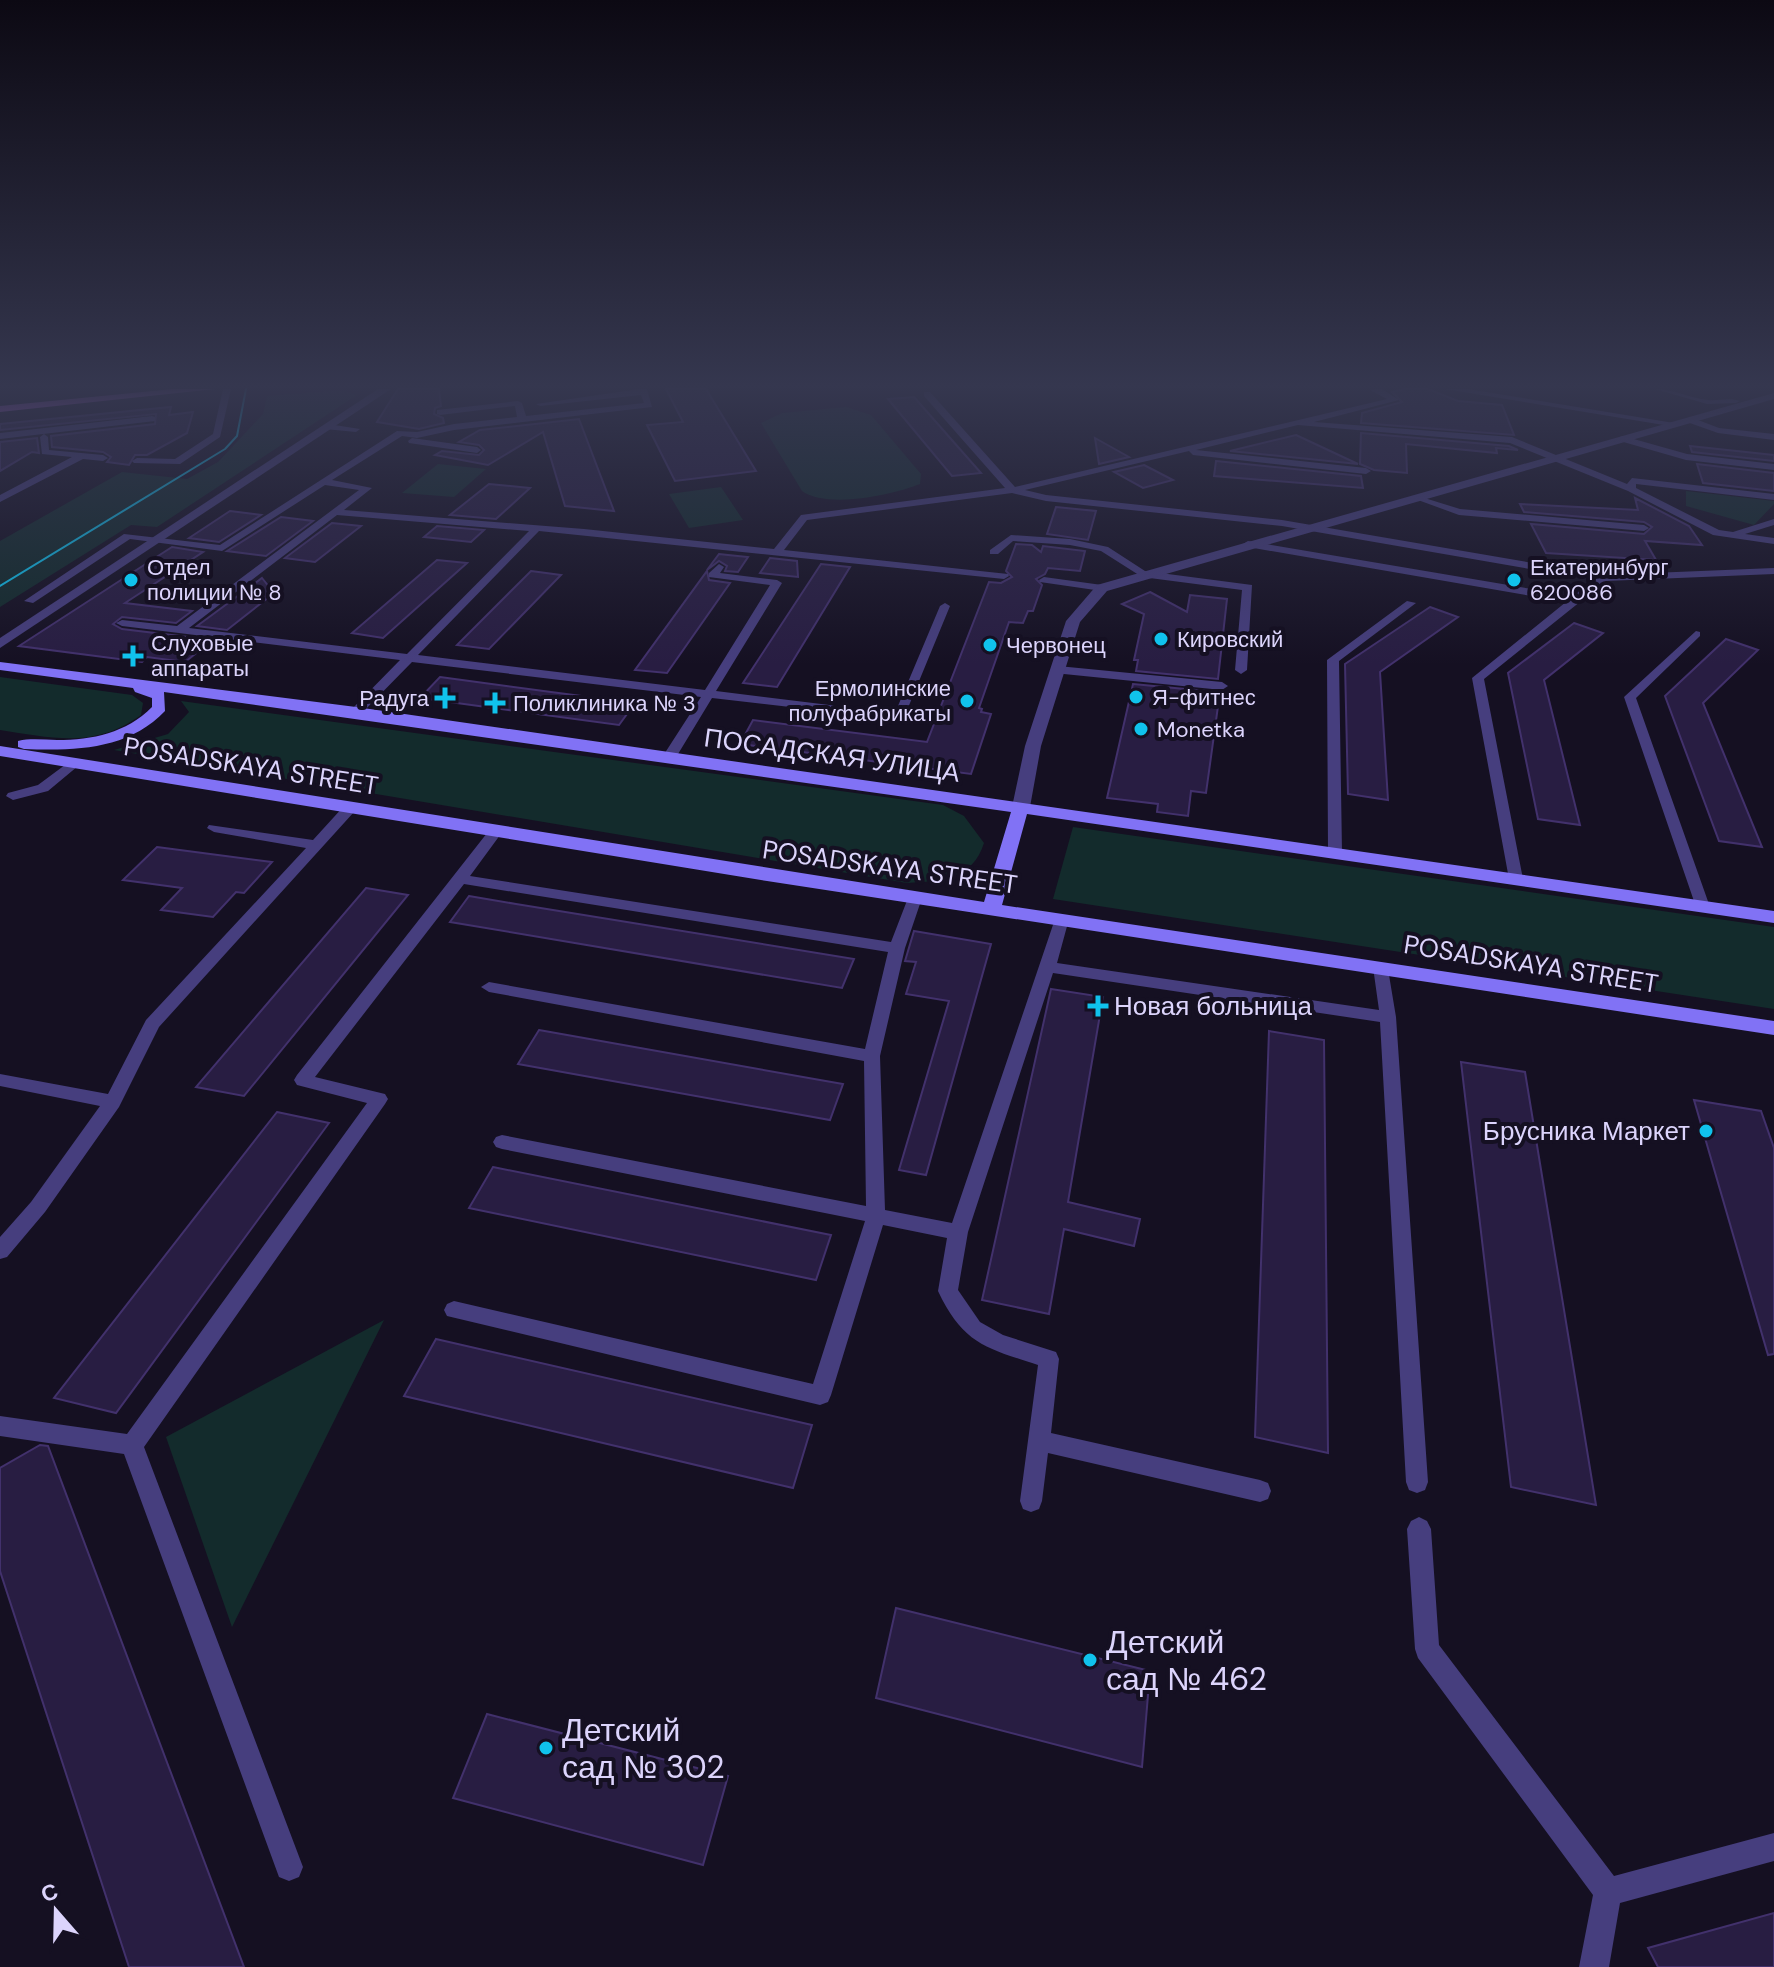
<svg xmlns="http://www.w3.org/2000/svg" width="1774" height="1967" font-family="'DM Sans',sans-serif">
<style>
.green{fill:#132b2c}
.building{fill:#281d42;stroke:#42316c;stroke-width:2}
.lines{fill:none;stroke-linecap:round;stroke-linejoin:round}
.lane{fill:#463e7e;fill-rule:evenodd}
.street{fill:#463e7e;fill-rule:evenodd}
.secondary{fill:#8172f5;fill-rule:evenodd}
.primary{fill:#cb63f4;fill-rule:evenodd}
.tram{stroke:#10c2ec;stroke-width:2}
.poi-dot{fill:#10c2ec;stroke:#151022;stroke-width:3}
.labels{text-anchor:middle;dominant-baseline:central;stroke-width:8;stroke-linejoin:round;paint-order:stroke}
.far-poi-label{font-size:22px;fill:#dcd4fc;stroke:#151022;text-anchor:start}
.street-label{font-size:26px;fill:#dcd4fc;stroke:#151022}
.poi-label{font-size:26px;fill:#dcd4fc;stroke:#151022;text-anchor:start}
.near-poi-label{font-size:32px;fill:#dcd4fc;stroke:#151022;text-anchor:start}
</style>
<rect width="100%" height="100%" fill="#151022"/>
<g class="green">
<path d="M343,390L357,395L157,527L131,525L0,607V541L122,472L187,479L218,462L263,414L267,396Z"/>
<path d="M846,407L871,415L921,474L920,484C893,495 827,509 802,491L761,423L782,413Z"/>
<path d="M438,464L486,469L454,497L402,493Z"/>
<path d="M721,487L743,520L689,528L669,494Z"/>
<path d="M1686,491L1774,501V504L1754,525L1686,506Z"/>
<path d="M0,677L132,695L143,703L141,715C94,749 53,738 0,730Z"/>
<path d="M181,701L943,805L964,816L984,843C973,879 941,881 907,883L114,750L168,734L189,712Z"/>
<path d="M1073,827L1774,927V1009L1053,899Z"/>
<path d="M384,1320L232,1627L166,1437Z"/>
</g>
<g class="building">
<path d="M398,389H439L441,406L435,408L434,414L443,418L444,423L419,429L377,422Z"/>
<path d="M666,389H706L756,471L675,481L647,425L683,422Z"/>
<path d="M1404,389H1428L1458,401L1502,405L1514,435L1361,423L1362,413L1402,402L1392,392Z"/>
<path d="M914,397L981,473L952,476L888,399Z"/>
<path d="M171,407L169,415L193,412L187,433L147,455H135L129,465L107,462L111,457L103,452L52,447L51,436L155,424L156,414L0,430V424Z"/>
<path d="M579,419L614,511L565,506L543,432L488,465L435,455L442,451L479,455L484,450L479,445L459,442L480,430Z"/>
<path d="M1361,433L1509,446L1518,450L1496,448L1497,453L1406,444L1407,473L1374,470L1360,464Z"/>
<path d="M1296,435L1358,464L1230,451Z"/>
<path d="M37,438L39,453L32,452L0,471V442Z"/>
<path d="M1095,438L1129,457L1099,464Z"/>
<path d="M1690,446L1774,455V461L1692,452Z"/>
<path d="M1216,461L1361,476L1363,488L1214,476Z"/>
<path d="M1697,464L1774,473V491L1703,483Z"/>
<path d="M1144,465L1173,480L1143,488L1114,472Z"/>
<path d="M489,484L530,488L496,519L450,515Z"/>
<path d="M1635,498L1689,526L1702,545L1645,541L1656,560L1546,553L1531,524L1644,534L1652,527L1644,522L1524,512L1520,504L1638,510Z"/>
<path d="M1056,507L1096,511L1088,540L1047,534Z"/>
<path d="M230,511L261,515L219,542L189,538Z"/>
<path d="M281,517L313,521L266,556L227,551Z"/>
<path d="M332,523L361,526L315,562L285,558Z"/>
<path d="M437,526L484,530L471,542L424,537Z"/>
<path d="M1016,544L1032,545L1041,552L1043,546L1085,551L1080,571L1048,568L1045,574L1036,579L1042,585L1033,611H1028L1023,623L1009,622L979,708L982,709L981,712L991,714L971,774L740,744L753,720L927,742L989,582L1001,583L1012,577L1006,571Z"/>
<path d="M172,547L203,552L125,603L192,611L176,623L122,617L113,624L122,629L213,640L185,662L147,657L142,662L19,646Z"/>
<path d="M719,554L728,555L748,557L738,572L725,571L727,566L719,561L707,570Z"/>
<path d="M770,558L797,561L798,577L760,573Z"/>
<path d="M437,560L467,563L383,638L352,633Z"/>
<path d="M821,564L850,567L777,687L743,683Z"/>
<path d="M531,571L561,575L489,649L457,645Z"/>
<path d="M707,571L709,580L730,583L667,673L635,670Z"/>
<path d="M262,578L274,593L227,630L197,626Z"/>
<path d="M1150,592L1187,612L1190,595L1227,599L1218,679L1136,671L1138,660H1134L1144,614L1122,604Z"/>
<path d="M1430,607L1458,617L1380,672L1388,800L1348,794L1345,664Z"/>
<path d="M1574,623L1603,633L1544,680L1580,825L1538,819L1508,673Z"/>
<path d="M1726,639L1758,650L1703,703L1762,847L1719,841L1665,696Z"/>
<path d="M440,677L551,692L635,703L619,725L420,698Z"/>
<path d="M1133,684L1216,692V698L1219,699L1206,793L1191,791L1188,816L1157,812L1158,804L1107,798Z"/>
<path d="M157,847L272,862L244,893L236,892L213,917L161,910L182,888L123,880Z"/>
<path d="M366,888L408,895L244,1096L196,1087Z"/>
<path d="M469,896L516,904L854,959L842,988L450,922Z"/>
<path d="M914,931L991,944L926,1175L899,1170L949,1001L906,994L916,962L905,961Z"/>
<path d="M1051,989L1103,997L1068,1202L1140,1219L1134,1246L1064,1229L1049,1314L982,1300Z"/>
<path d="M539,1030L820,1080L843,1084L830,1120L518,1064Z"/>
<path d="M1269,1031L1324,1040L1328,1453L1255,1437Z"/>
<path d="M1461,1062L1525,1072L1596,1505L1511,1487Z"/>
<path d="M1694,1100L1761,1111L1774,1148V1354L1768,1355Z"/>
<path d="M277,1112L329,1123L116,1413L54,1398Z"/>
<path d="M493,1167L831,1235L816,1280L469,1208Z"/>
<path d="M436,1339L812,1425L793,1488L404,1396Z"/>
<path d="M40,1445L48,1446L244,1967H129L0,1571V1468Z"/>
<path d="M896,1608L1150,1671L1142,1767L876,1698Z"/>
<path d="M487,1714L728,1776L703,1865L453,1798Z"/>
<path d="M1774,1913V1967H1658L1648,1948Z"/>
</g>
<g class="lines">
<g class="lane">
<path d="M223,389H231L220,437L180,464L134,463L132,461L137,458L175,459L213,434Z"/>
<path d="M639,389H647L652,407L454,430L417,438L402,436L332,480L372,488L344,510L584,529L774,549L801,515L1005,488L924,396V392H930L1015,487L1387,399L1370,390L1382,389L1399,400L1314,422L1512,437L1627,484L1632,478L1774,494V500L1636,484V488L1719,530L1733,532L1774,519V525L1745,534L1774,538V544L1713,535L1628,491L1510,443L1298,425L1196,450L1366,468L1371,471L1366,474L1193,455L1189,451L1025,490L1046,495L1282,520L1603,575L1774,568V574L1606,581L1484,679L1523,879L1516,884L1509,879L1472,678L1566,602L1248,547L1243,544L1248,541L1573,596L1594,580L1282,526L1046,501L1012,493L807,520L784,550L1008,574L1009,576L1004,579L539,531L418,655L705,690L770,585L709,577V573L719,564L724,567L720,573L777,580L782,583L716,691L895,713L940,606L945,603L950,606L903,720L712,698L675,759L668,763L661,759L701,697L412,662L360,715H352V709L400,660L122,626L116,623L122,620L177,626L359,490L325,485L222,551L130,539L33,603L24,601L124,534L220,545L397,431L417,432L454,424L517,417L515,406L440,415L437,414V410L518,401L522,403L526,416L644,403L641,395L540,406L536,404ZM337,515L529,531L407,654L189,628Z"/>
<path d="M1445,389H1468L1680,424L1676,427Z"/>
<path d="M1655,389C1674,389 1689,398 1708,400C1719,401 1730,397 1740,401L1736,403L1707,404Z"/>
<path d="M152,416L155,417V421L0,439V433Z"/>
<path d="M1690,417L1719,428L1774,434V440L1718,433L1687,422L1686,420Z"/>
<path d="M328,424L360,429L356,432L325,429V425Z"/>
<path d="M44,434L48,437L49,450L103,455L108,458L103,461L83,459L0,502V495L72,457L42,454L40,437Z"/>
<path d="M1623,436L1687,454L1774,464V470L1686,460L1620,441V437Z"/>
<path d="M412,438L477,447L481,450L477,453L409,443L408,441Z"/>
<path d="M1418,496L1460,509L1644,525L1649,528L1644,531L1459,515L1418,500Z"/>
<path d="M1011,535L1070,539L1108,547L1145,571L1252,585L1247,670L1241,674L1235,670L1242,590L1142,577L1101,551L1070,545L1013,541L998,554H990V550Z"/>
<path d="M1044,577L1102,585L1107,588L1102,591L1040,582L1039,580Z"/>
<path d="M1407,601L1416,603L1339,661L1342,852L1335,856L1330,855L1328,852L1327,660Z"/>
<path d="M1696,631L1700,632V636L1636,698L1710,907L1703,912L1696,907L1624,697Z"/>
<path d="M1058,666L1222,682L1228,686L1222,690L1054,673V667Z"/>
<path d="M73,759L80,763L78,766L48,791L13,800L6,796L8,793L38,785Z"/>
<path d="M349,805L356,809L354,812L159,1027L119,1107L45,1212L7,1257L0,1259V1237L31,1202L100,1106L0,1086V1074L108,1094L146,1020L306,848L214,832L207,828L209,825L313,840L344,806Z"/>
<path d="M496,827L503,831L470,876L891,942L908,898L910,895H920L922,898L905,948L880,1056L885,1210L952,1223L1056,916H1066L1069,919L1057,963L1379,1010L1373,967L1375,963H1387L1396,1017L1428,1482L1425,1490L1417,1493L1409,1490L1406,1482L1380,1022L1053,973L968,1232L958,1290L980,1322L1003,1335L1056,1352L1059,1359L1051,1433L1260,1480L1268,1483L1271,1491L1268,1499L1260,1502L1048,1453L1042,1501L1039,1509L1031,1512L1023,1509L1020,1501L1038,1365C986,1348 963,1344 938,1291L947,1238L883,1225L831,1395L828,1402L820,1405L447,1316L444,1310L447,1304L454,1301L813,1384L865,1221L502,1149L496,1147L493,1142L496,1137L502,1135L866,1206L864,1061L489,992L481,987L489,982L865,1049L888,952L464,884L315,1077L385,1094L388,1099L385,1104L144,1447L303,1867L299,1877L289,1881L279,1877L124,1454L0,1436V1416L127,1434L367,1103L297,1085L294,1080L297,1075L491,828Z"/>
<path d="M1419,1517L1427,1521L1431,1529L1439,1645L1614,1876L1774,1833V1861L1620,1903L1609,1967H1579L1593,1895L1418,1658L1415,1649L1407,1529L1411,1521Z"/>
</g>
<g class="street">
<path d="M378,389H391L0,648V638Z"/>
<path d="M1774,393V399L1107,591L1080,622L1041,746L1030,807L1021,812L1012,807L1025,746L1066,621L1097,585Z"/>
</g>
<path class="secondary" d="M0,662L356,707L1774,911V923L1027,814L1002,905L1774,1021V1035L767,881L0,756V746L984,902L1011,812L164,692L165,711C128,750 75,751 24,749L18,747V741C31,738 44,740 57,740C93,740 126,733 152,707V698L135,692L133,688L0,670Z"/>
<path class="primary" d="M173,389H215L0,412V406Z"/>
<path class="tram" d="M0,586L225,449L237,436L246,389"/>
</g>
<linearGradient id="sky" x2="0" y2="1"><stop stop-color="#0c0913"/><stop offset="0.58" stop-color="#35374f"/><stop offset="1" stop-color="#35374f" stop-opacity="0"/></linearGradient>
<rect width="1774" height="665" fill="url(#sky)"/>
<g class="poi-dot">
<circle cx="131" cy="580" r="8"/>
<circle cx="1514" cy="580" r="8"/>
<circle cx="1161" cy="639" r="8"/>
<circle cx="990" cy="645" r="8"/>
<path d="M129 644h8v8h8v8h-8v8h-8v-8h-8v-8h8z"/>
<circle cx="1136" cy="697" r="8"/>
<path d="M441 686h8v8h8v8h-8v8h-8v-8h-8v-8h8z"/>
<circle cx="967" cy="701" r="8"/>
<path d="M491 691h8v8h8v8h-8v8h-8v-8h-8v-8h8z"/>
<circle cx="1141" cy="729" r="8"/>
<path d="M1094 994h8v8h8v8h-8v8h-8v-8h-8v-8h8z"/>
<circle cx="1706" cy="1131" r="8"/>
<circle cx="1090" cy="1660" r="8"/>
<circle cx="546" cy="1748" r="8"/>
</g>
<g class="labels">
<g class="far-poi-label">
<text x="147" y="567">Отдел<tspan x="147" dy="25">полиции № 8</tspan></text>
<text x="1530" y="567">Екатеринбург<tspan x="1530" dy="25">620086</tspan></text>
<text x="1177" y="639">Кировский</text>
<text x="151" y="643">Слуховые<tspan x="151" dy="25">аппараты</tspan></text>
<text x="1006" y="645">Червонец</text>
<text x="951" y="688" text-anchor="end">Ермолинские<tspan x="951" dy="25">полуфабрикаты</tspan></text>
<text x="1152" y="697">Я-фитнес</text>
<text x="429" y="698" text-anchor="end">Радуга</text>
<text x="513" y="703">Поликлиника № 3</text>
<text x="1157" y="729">Monetka</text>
</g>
<g class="street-label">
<text transform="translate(832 755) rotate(8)">ПОСАДСКАЯ УЛИЦА</text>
<text transform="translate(251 766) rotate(9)">POSADSKAYA STREET</text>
<text transform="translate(890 867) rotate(8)">POSADSKAYA STREET</text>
<text transform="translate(1531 964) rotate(9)">POSADSKAYA STREET</text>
</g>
<g class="poi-label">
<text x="1114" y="1006">Новая больница</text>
<text x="1690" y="1131" text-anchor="end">Брусника Маркет</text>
</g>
<g class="near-poi-label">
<text x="1106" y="1642">Детский<tspan x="1106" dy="37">сад № 462</tspan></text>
<text x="562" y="1730">Детский<tspan x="562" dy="37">сад № 302</tspan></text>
</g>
</g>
<g transform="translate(56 1911) rotate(340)" stroke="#151022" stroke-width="6" paint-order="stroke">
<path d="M0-6L14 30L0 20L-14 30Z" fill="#dcd4fc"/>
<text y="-12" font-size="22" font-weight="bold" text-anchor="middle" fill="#dcd4fc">С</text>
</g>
</svg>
